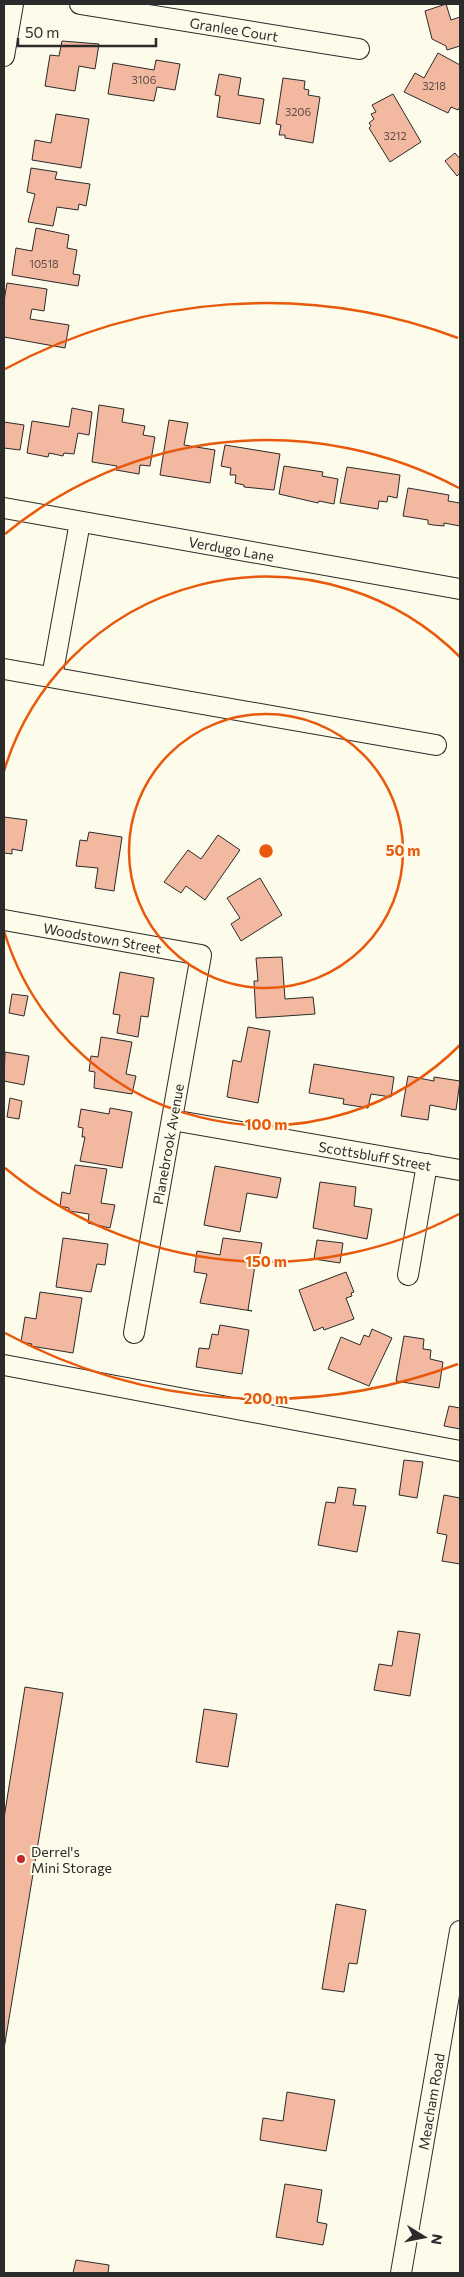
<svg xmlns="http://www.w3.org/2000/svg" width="464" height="2277" font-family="Commissioner,sans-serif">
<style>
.building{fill:#f2b8a0;stroke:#2b2b2b}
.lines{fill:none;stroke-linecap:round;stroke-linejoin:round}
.minor-casing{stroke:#2b2b2b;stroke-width:22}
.minor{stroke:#fdfbea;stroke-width:20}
.ring{fill:none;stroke:#e8590c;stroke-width:2.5}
.poi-dot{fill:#c62828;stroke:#fdfbea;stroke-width:2}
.labels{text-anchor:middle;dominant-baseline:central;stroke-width:4;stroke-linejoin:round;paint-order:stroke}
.number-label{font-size:11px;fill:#5d4e48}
.street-label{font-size:14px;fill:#2b2b2b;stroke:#fdfbea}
.poi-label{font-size:14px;fill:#2b2b2b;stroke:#fdfbea;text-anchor:start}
.centre{fill:#e8590c;stroke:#fdfbea;stroke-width:2.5}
.ring-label{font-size:15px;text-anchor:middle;font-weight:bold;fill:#e8590c;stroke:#fdfbea;stroke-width:4;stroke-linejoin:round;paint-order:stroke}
</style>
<rect width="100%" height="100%" fill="#fdfbea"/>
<g class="building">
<path d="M446,4L451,20L460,17V46L447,50L446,46L432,39L425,11Z"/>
<path d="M62,41L99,44L95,69L79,66L75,91L45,86L50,55L59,56Z"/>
<path d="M438,53L460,65V107L458,110L451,107L448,113L404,92L415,73L424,78Z"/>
<path d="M156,60L180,64L175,90L157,87L154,101L108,94L113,63L154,70Z"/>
<path d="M219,74L241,78L238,95L264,99L260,124L217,117L220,96L215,95Z"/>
<path d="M283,78L305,81L304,89L309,90L308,95L320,97L313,143L285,138V135H279L281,125L276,124Z"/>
<path d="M393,94L421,142L390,162L369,128L371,126L369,123L374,119L371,114L376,112L372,105Z"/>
<path d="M56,114L89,119L81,168L32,160L35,140L51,143Z"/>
<path d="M455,153L460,159V173L457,176L445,161Z"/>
<path d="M31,168L57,172L55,179L90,184L86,206L79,204L78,210L57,207L53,226L28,222L35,194L27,192Z"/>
<path d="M36,228L69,235L67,248L77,250L73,274L80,275L78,286L12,275L16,248L32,251Z"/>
<path d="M7,283L47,289L44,311L32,309L30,319L69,325L65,348L4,337V301Z"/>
<path d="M99,405L124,409L122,422L145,426L143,435L155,437L150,466L140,465L139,474L116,470L117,466L92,462Z"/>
<path d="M72,408L92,412L89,435L78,433L74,454L64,453L63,456L49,453L48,457L27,453L32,421L69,427Z"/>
<path d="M169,420L188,423L184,445L215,450L210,483L160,475Z"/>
<path d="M4,422L24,425L20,450L4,448Z"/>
<path d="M225,445L280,454L274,490L244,487V485L235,483L236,475H230L231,468L221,466Z"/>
<path d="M284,466L323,472L322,476L338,479L334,504L319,501L318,503L279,494Z"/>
<path d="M347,467L400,475L397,498L388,496L387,502L379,501L378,509L340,503Z"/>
<path d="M408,488L449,495L448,501L460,503V526L444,523V526L433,525L428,524V520L403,516Z"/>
<path d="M4,817L27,820L22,851L12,849V854L4,853Z"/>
<path d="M89,832L122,837L114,891L95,888L98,868L76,866L80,840L87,841Z"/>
<path d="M218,835L240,850L205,900L186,886L181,893L164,882L188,850L201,859Z"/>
<path d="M260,878L282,915L241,941L231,924L240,918L227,898Z"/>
<path d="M282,957L285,999L313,997L315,1014L256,1018L254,981H258L256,958Z"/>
<path d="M120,972L154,978L148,1017L141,1016L138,1037L117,1033L120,1015L113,1014Z"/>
<path d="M12,994L28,996L24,1016L9,1013Z"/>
<path d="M248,1027L270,1031L258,1103L227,1097L233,1060L241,1062Z"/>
<path d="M101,1037L132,1042L126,1074L136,1076L132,1094L94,1088L95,1072L89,1071L91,1056L98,1057Z"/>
<path d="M5,1052L29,1056L24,1085L4,1081Z"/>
<path d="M314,1064L394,1077L391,1097L371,1094L368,1108L343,1104L344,1099L309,1093Z"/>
<path d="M408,1076L434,1081V1077L460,1081L456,1110L430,1105L428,1120L401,1116Z"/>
<path d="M10,1098L22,1101L19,1119L7,1117Z"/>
<path d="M110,1108L132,1112L122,1168L80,1161L85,1137H82L83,1128L78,1127L81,1109L109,1114Z"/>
<path d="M75,1165L107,1169L101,1203L115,1205L110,1228L88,1223L89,1214L69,1211V1208L60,1206L62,1192L70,1194Z"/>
<path d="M215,1166L281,1178L277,1198L247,1193L240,1232L204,1225Z"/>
<path d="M320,1182L356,1187L354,1206L372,1209L367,1239L313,1228Z"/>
<path d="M63,1238L108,1244L105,1265L97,1264L91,1292L56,1287Z"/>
<path d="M223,1238L262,1243L259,1259H256L248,1310L252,1311L200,1303L207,1274L194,1272L197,1251L220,1255Z"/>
<path d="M317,1240L343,1243L340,1263L314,1259Z"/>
<path d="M346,1272L354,1292L351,1293L352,1296L346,1298L354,1319L324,1330L323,1327L314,1331L299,1290Z"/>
<path d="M40,1292L82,1298L73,1353L31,1346L32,1344L21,1342L25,1317L36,1319Z"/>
<path d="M220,1325L249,1330L242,1374L196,1367L199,1348L209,1349L212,1334L218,1335Z"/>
<path d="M372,1329L392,1338L369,1386L328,1369L341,1337L360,1345L364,1335L369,1337Z"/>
<path d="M404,1336L424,1339L423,1349L431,1350L430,1359L443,1362L439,1388L396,1381Z"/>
<path d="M449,1406L460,1408V1429L444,1426Z"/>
<path d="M404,1460L423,1462L417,1498L399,1495Z"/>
<path d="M338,1487L356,1489L353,1505L366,1506L357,1552L318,1545L326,1502L335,1503Z"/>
<path d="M444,1495L460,1498V1564L442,1561L447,1535L437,1533Z"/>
<path d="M398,1631L420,1634L410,1696L374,1690L379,1664L392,1666Z"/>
<path d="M25,1687L63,1693L4,2049V1818Z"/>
<path d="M204,1709L237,1714L228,1767L196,1762Z"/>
<path d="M336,1904L366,1910L357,1964L349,1963L344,1992L322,1989Z"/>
<path d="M287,2092L335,2100L326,2151L260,2140L263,2118L283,2121Z"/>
<path d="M285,2184L322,2190L317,2222L327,2224L323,2245L276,2237Z"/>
<path d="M76,2260L109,2265L108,2273H73Z"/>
</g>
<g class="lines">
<g class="minor-casing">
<g id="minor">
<path id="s1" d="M80,4L359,49"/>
<path d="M4,56L13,4"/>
<path id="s2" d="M4,508L460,589"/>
<path d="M4,669L436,745"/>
<path d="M52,677L80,522"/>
<path id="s3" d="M4,920L201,955L134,1333"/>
<path id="s4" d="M172,1120L460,1170"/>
<path d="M408,1275L427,1164"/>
<path d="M4,1365L460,1451"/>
<path id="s5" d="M401,2273L460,1931"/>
</g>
</g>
<use href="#minor" class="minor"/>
</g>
<g class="ring">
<circle cx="266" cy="851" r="137"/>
<path d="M460 1045A274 274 0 0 1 4 931M4 771A274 274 0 0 1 460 657"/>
<path d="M459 1214A411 411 0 0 1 5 1168M5 534A411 411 0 0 1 459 488"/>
<path d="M458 1364A548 548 0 0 1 5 1333M5 369A548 548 0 0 1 458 338"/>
</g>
<circle class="poi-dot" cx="21" cy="1859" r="5"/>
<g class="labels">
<g class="number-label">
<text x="144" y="79">3106</text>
<text x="434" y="85">3218</text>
<text x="298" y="111">3206</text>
<text x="395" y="135">3212</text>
<text x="44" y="263">10518</text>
</g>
<g class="street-label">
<text stroke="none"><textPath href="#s1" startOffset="156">Granlee Court</textPath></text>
<text stroke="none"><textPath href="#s2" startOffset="231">Verdugo Lane</textPath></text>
<text stroke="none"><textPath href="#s3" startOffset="100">Woodstown Street</textPath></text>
<text transform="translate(168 1144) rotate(-80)">Planebrook Avenue</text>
<text stroke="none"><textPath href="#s4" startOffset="206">Scottsbluff Street</textPath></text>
<text stroke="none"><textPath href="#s5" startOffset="174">Meacham Road</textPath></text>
</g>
<g class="poi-label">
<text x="31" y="1851">Derrel's<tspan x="31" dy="16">Mini Storage</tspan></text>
</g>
</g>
<circle cx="266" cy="851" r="8" class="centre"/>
<g class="ring-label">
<text x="403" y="856">50 m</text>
<text x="266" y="1130">100 m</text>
<text x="266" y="1267">150 m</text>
<text x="266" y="1404">200 m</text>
</g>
<rect width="464" height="2277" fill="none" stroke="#2b2b2b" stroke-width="10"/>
<g transform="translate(424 2237) rotate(100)" stroke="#fdfbea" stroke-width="4" paint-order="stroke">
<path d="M0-4L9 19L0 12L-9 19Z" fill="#2b2b2b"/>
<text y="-8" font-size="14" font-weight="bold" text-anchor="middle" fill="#2b2b2b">N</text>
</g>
<path d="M18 38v8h138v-8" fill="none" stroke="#2b2b2b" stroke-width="2.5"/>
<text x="25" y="38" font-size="15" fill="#2b2b2b" stroke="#fdfbea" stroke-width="4" paint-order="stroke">50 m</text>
</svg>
